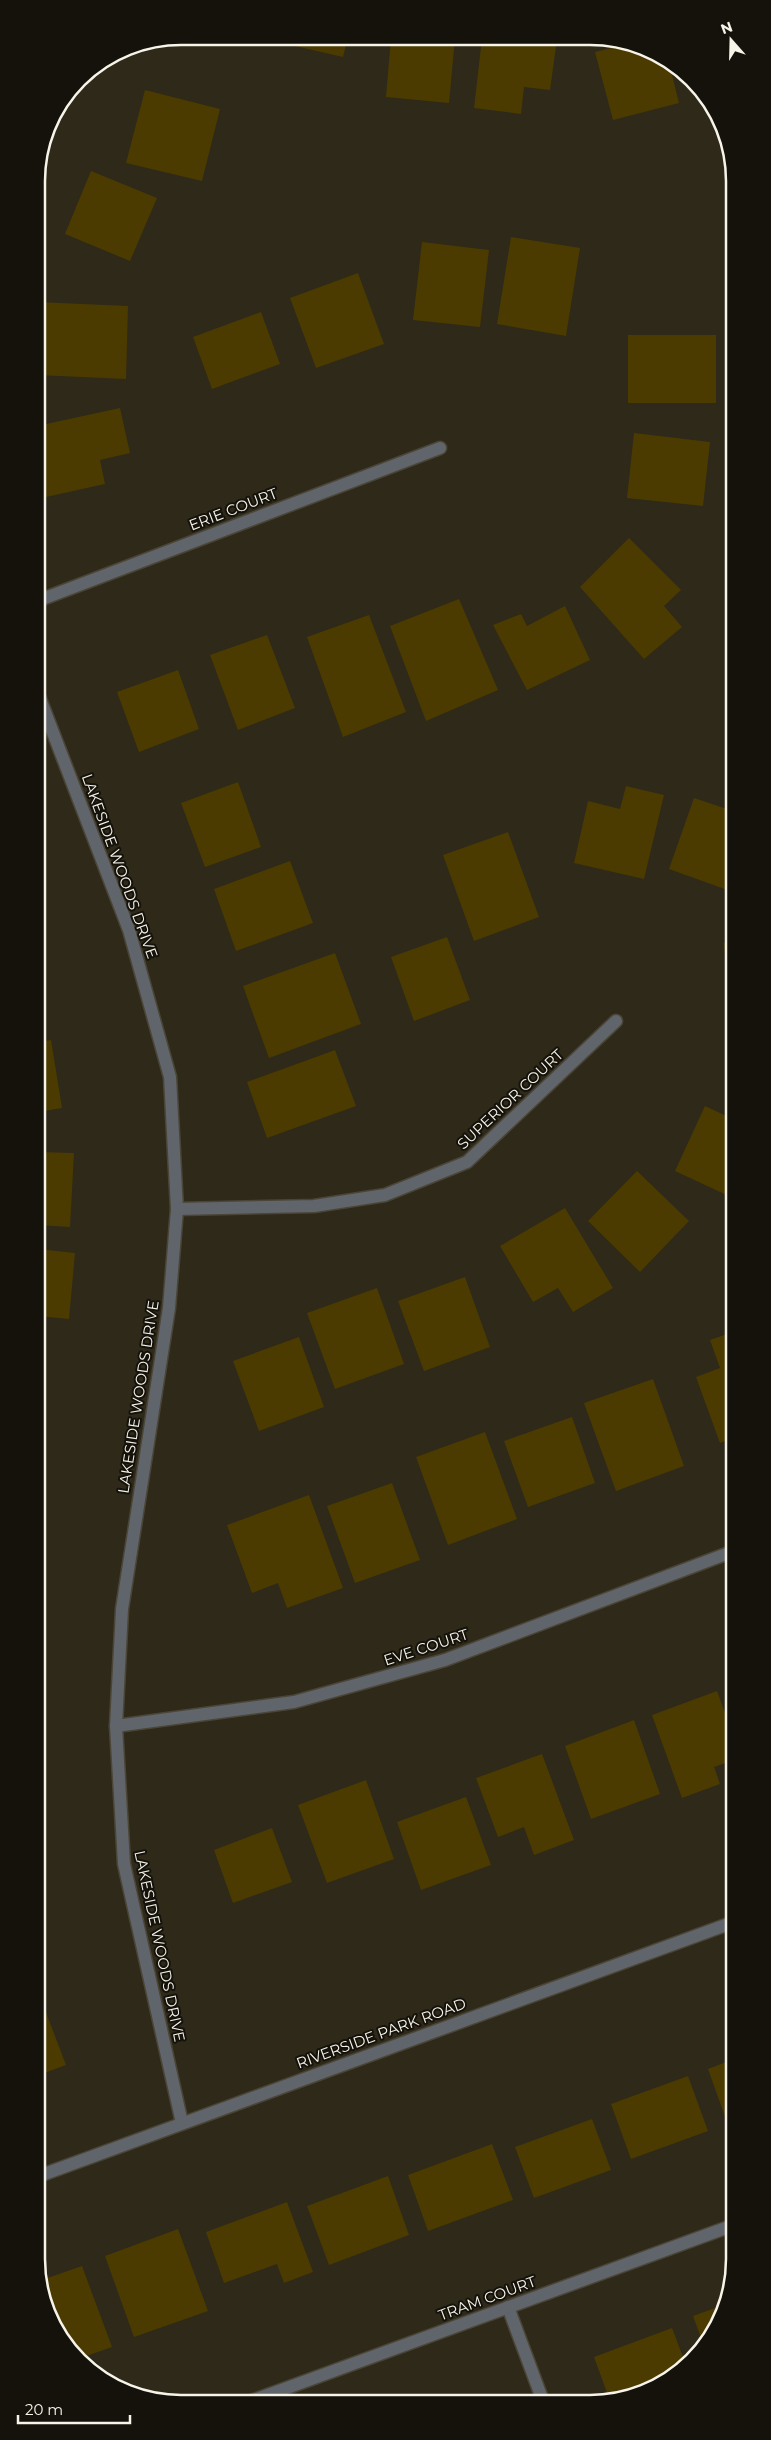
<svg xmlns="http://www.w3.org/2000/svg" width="771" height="2440" font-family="Montserrat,sans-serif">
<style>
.building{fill:#4b3b00}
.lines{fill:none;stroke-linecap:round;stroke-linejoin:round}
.minor-casing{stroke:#4a4536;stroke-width:15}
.tertiary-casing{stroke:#4a4536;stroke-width:15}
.minor{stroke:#60646b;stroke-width:12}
.tertiary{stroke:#60646b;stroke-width:12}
.labels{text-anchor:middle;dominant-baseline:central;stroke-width:4;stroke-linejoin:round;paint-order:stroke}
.street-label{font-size:15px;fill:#f7f4ea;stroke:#14120b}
.rim{fill:none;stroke:#f7f4ea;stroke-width:2.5}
</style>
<rect width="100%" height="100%" fill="#2e2919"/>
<g class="building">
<path d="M283,37H348L343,57L282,43Z"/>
<path d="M391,38H455L449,103L386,97Z"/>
<path d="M482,38L557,39L550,90L524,87L521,114L474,108Z"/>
<path d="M627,44L670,67L679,103L613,120L595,52Z"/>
<path d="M145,90L220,109L202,181L126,163Z"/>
<path d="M91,171L157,198L130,261L65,234Z"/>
<path d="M511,237L580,248L566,336L497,324Z"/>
<path d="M422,242L489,250L480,327L413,320Z"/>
<path d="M358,273L384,344L316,368L290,298Z"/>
<path d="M37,302L128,306L126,379L37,375Z"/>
<path d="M261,312L280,364L212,389L193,337Z"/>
<rect x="628" y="335" width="88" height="68"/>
<path d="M120,408L130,453L100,460L105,484L46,497L37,454V426Z"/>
<path d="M634,433L710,442L703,506L627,498Z"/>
<path d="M629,538L681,590L664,606L682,627L644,659L580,587Z"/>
<path d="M459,599L498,690L426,721L390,626Z"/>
<path d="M565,606L590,660L527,690L493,625L521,614L527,626Z"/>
<path d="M369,615L406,712L343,737L307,637Z"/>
<path d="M267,635L295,708L238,730L210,655Z"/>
<path d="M178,670L199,729L139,752L117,692Z"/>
<path d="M238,782L261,847L205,867L181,803Z"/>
<path d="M626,786L664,795L644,879L574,863L588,801L620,809Z"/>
<path d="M694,798L733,811V892L669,869Z"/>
<path d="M508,832L539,917L474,941L443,855Z"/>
<path d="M290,861L313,923L236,951L214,889Z"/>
<path d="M447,937L470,1000L414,1021L391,957Z"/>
<path d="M733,942V1013H730L724,943Z"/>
<path d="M335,953L361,1024L269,1058L243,986Z"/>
<path d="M51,1040L62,1108L38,1112V1042Z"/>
<path d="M335,1050L356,1106L267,1138L247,1082Z"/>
<path d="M705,1106L733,1119V1198L675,1171Z"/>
<path d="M38,1152L74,1153L70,1227L38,1225Z"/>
<path d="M637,1171L689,1221L640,1272L588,1221Z"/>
<path d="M565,1208L613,1288L573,1312L558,1288L533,1302L500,1246Z"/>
<path d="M38,1249L75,1253L69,1319L38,1316Z"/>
<path d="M465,1277L490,1347L424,1371L398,1301Z"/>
<path d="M377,1288L404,1364L335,1389L307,1313Z"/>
<path d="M733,1332V1438L720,1443L696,1377L720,1368L710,1340Z"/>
<path d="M299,1337L324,1407L259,1431L233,1361Z"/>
<path d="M653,1379L684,1466L616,1491L584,1403Z"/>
<path d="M572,1417L595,1483L528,1507L504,1441Z"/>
<path d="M485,1432L517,1519L448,1545L416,1457Z"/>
<path d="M392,1483L420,1560L355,1583L327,1506Z"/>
<path d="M309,1495L343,1588L287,1608L278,1583L252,1593L227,1525Z"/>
<path d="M717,1691L734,1737V1760L714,1767L720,1784L682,1798L652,1715Z"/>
<path d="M634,1720L660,1794L591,1819L565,1746Z"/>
<path d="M542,1754L574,1840L534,1855L524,1827L498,1837L476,1778Z"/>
<path d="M366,1780L394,1859L327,1883L298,1805Z"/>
<path d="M466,1797L491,1865L421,1890L397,1822Z"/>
<path d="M272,1828L292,1882L233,1903L214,1850Z"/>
<path d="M39,1994L66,2065L39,2075Z"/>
<path d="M734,2059V2119L727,2122L708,2069Z"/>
<path d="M688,2076L708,2131L631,2159L611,2104Z"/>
<path d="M592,2119L611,2170L534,2198L515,2147Z"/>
<path d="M492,2144L513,2200L428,2231L408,2175Z"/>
<path d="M388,2176L409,2235L329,2265L307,2206Z"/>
<path d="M287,2202L313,2272L284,2283L277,2264L224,2283L206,2232Z"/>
<path d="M178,2229L208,2311L134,2337L105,2256Z"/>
<path d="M82,2266L112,2347L78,2359L39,2287V2281Z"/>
<path d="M726,2304L724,2314L704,2346L693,2316Z"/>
<path d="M672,2328L686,2365L662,2382V2384L618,2401H610L594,2357Z"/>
</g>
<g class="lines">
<g class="minor-casing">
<g id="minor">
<path d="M37,601L440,448"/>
<path d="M37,691L129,930L170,1077L177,1209L169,1308L122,1609L116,1726L124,1864L182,2123"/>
<path d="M177,1209L314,1206L385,1195L467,1162L616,1021"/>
<path d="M116,1726L294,1702L445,1660L734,1551"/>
<path d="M508,2307L543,2401"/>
<path d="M251,2401L734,2225"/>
</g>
</g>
<g class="tertiary-casing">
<path id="tertiary" d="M39,2176L734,1922"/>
</g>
<use href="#minor" class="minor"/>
<use href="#tertiary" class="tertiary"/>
</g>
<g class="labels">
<g class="street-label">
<text transform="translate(233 509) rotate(-21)">ERIE COURT</text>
<text transform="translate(120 866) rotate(70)">LAKESIDE WOODS DRIVE</text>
<text transform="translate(510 1099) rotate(-43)">SUPERIOR COURT</text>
<text transform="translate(138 1397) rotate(-81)">LAKESIDE WOODS DRIVE</text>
<text transform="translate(426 1647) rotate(-18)">EVE COURT</text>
<text transform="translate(160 1946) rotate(78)">LAKESIDE WOODS DRIVE</text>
<text transform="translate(381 2033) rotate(-20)">RIVERSIDE PARK ROAD</text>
<text transform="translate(487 2298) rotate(-20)">TRAM COURT</text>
</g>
</g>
<path d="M0 0H771V2440H0ZM181 45H590A136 136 0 0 1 726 181V2259A136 136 0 0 1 590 2395H181A136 136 0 0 1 45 2259V181A136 136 0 0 1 181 45Z" fill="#14120b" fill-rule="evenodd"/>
<path class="rim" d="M181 45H590A136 136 0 0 1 726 181V2259A136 136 0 0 1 590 2395H181A136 136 0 0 1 45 2259V181A136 136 0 0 1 181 45Z"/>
<g transform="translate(731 40) rotate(340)" stroke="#14120b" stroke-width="4" paint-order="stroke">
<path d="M0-4L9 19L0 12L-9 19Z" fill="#f7f4ea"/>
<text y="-8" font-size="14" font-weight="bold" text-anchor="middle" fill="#f7f4ea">N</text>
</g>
<path d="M18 2415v8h112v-8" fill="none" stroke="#f7f4ea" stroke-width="2.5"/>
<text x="25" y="2415" font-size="15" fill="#f7f4ea" stroke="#14120b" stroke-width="4" paint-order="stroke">20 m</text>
</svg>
